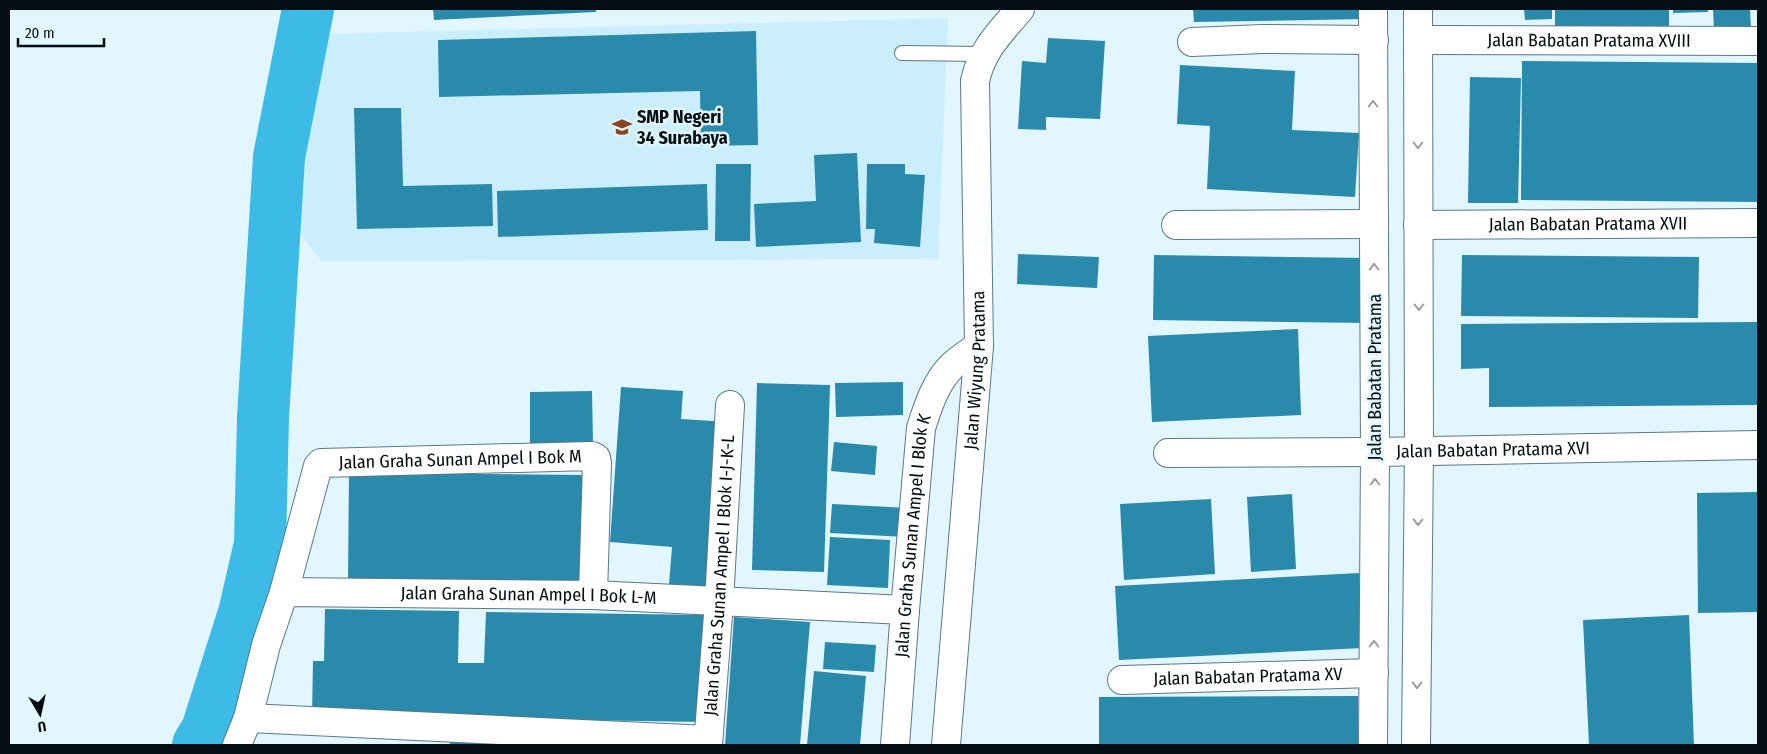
<svg xmlns="http://www.w3.org/2000/svg" width="1767" height="754" font-family="'Fira Sans Condensed',sans-serif">
	<rect width="100%" height="100%" fill="#e1f6fe"/>
	<path fill="#cbeefc" d="M948,18L938,259L322,261L288,218L289,161L314,94L329,34Z"/>
	<g fill="none" stroke-linecap="round" stroke-linejoin="round">
		<path stroke="#3bbbe6" stroke-width="52" d="M198,745L207,730L244,613L260,544L263,417L279,157L308,9"/>
	</g>
	<path fill="#2a8aab" d="M433,9H596V12L434,20Z
		M1193,9H1366V19L1194,22Z
		M1524,9H1552V19L1525,20Z
		M1555,9H1669V28L1555,31Z
		M1673,9H1708V12L1673,13Z
		M1713,9H1750L1751,29L1714,30Z
		M756,31L758,145L701,146L700,91L439,97L438,40Z
		M1048,38L1105,41L1100,119L1046,117V130L1018,129L1022,61L1046,63Z
		M1522,61L1758,63V202L1521,200Z
		M1180,65L1295,71L1292,130L1359,133L1355,197L1207,189L1210,126L1177,124Z
		M1470,77L1521,78L1518,203H1468Z
		M354,108H401L403,186L492,184L493,226L357,229Z
		M857,153L861,242L756,247L754,204L816,201L814,155Z
		M716,164H751L750,241H715Z
		M867,164H905V174L925,175L920,247L874,243L875,229H866Z
		M707,184L708,230L498,237L497,191Z
		M1018,254L1099,257L1097,288L1017,284Z
		M1154,255L1368,258L1367,323L1153,320Z
		M1462,255L1699,257L1698,318L1461,316Z
		M1758,322V405L1489,407V368L1461,369V324Z
		M1298,329L1301,415L1152,422L1148,336Z
		M903,382V415L836,417L835,383Z
		M757,383L830,385L824,572L752,570Z
		M621,387L683,391L681,419L729,422L717,588L669,584L672,547L610,542Z
		M592,391L593,443L530,444V392Z
		M834,442L877,446L875,475L831,471Z
		M349,473L584,475L585,584L348,582Z
		M1758,492V612L1698,613L1697,493Z
		M1292,494L1296,569L1251,572L1247,497Z
		M1211,499L1215,574L1124,580L1120,504Z
		M832,504L908,508L906,537L830,533Z
		M830,537L890,540L888,588L827,585Z
		M1359,573L1363,648L1119,660L1115,586Z
		M325,609L459,611L458,663H484L486,612L707,615L705,722L312,716L313,661H324Z
		M1689,615L1694,745H1589L1583,620Z
		M734,617L810,622L800,745H725Z
		M825,642L876,645L874,672L823,669Z
		M814,671L866,676L860,745H807Z
		M1358,696V745H1099V697Z
		M450,739L582,745H450Z"/>
	<g fill="none" stroke-linecap="round" stroke-linejoin="round">
		<defs>
			<path id="lane" d="M902,53L983,54"/>
			<g id="street">
				<path id="s1" d="M1419,40L1758,41"/>
				<path d="M1192,42L1262,39L1374,40"/>
				<path d="M1176,225L1373,224"/>
				<path id="s2" d="M1418,225L1758,223"/>
				<path id="s3" d="M1168,453L1375,452L1758,445"/>
				<path id="s4" d="M284,592L318,466L321,463L592,456L596,458L597,463L593,595"/>
				<path id="s5" d="M1122,680L1374,673"/>
				<path d="M248,718L708,740"/>
				<path id="s6" d="M237,745L248,718L266,645L284,592L593,595L905,610"/>
				<path id="s7" d="M708,745L719,602L730,405"/>
				<path id="s8" d="M895,745L905,610L921,428C928,406 936,381 953,365C961,358 970,352 979,346"/>
				<path d="M1373,745L1375,452L1373,9"/>
				<path d="M1416,745L1419,451L1418,9"/>
			</g>
			<g id="secondary">
				<path id="s9" d="M946,745L979,346L975,81C982,49 1000,33 1020,9"/>
			</g>
		</defs>
		<use href="#lane" stroke="#5a7986" stroke-width="16"/>
		<use href="#street" stroke="#5a7986" stroke-width="30"/>
		<use href="#secondary" stroke="#5a7986" stroke-width="30"/>
		<use href="#lane" stroke="#fff" stroke-width="14"/>
		<use href="#street" stroke="#fff" stroke-width="28"/>
		<use href="#secondary" stroke="#fff" stroke-width="28"/>
	</g>
	<defs><path id="oneway-chevron" d="M-2-3.5L2.5 0L-2 3.5" fill="none" stroke-width="1.6" stroke-linecap="round" stroke-linejoin="round" transform="scale(1.25)"/></defs>
	<g stroke="#9a9ea0">
		<use href="#oneway-chevron" transform="translate(1373 104) rotate(-90)"/>
		<use href="#oneway-chevron" transform="translate(1418 145) rotate(90)"/>
		<use href="#oneway-chevron" transform="translate(1374 267) rotate(-91)"/>
		<use href="#oneway-chevron" transform="translate(1419 307) rotate(90)"/>
		<use href="#oneway-chevron" transform="translate(1375 482) rotate(-90)"/>
		<use href="#oneway-chevron" transform="translate(1418 522) rotate(91)"/>
		<use href="#oneway-chevron" transform="translate(1374 644) rotate(-90)"/>
		<use href="#oneway-chevron" transform="translate(1417 685) rotate(91)"/>
	</g>
	<defs>
		<symbol id="school-bare" viewBox="-9 -9 18 18"><path d="M0-5L7-2L0 1L-7-2ZM-4 1L0 2.5L4 1V4Q0 6-4 4Z" fill="#8c4521" stroke="#e1f6fe" stroke-width="2.5" paint-order="stroke"/></symbol>
	</defs>
	<g fill-rule="evenodd">
		<use href="#school-bare" x="608" y="113" width="28" height="28"/>
	</g>
	<g text-anchor="middle" dominant-baseline="central" stroke-width="5" stroke-linejoin="round" paint-order="stroke">
		<g font-size="18" fill="#030d12" stroke="#e1f6fe">
			<text stroke="none"><textPath href="#s1" startOffset="170">Jalan Babatan Pratama XVIII</textPath></text>
			<text stroke="none"><textPath href="#s2" startOffset="170">Jalan Babatan Pratama XVII</textPath></text>
			<text stroke="none"><textPath href="#s9" startOffset="376">Jalan Wiyung Pratama</textPath></text>
			<text transform="translate(1375 377) rotate(-90)">Jalan Babatan Pratama</text>
			<text stroke="none"><textPath href="#s3" startOffset="325">Jalan Babatan Pratama XVI</textPath></text>
			<text stroke="none"><textPath href="#s4" startOffset="274">Jalan Graha Sunan Ampel I Bok M</textPath></text>
			<text stroke="none"><textPath href="#s8" startOffset="210">Jalan Graha Sunan Ampel I Blok K</textPath></text>
			<text stroke="none"><textPath href="#s7" startOffset="170">Jalan Graha Sunan Ampel I Blok I-J-K-L</textPath></text>
			<text stroke="none"><textPath href="#s6" startOffset="405">Jalan Graha Sunan Ampel I Bok L-M</textPath></text>
			<text stroke="none"><textPath href="#s5" startOffset="126">Jalan Babatan Pratama XV</textPath></text>
		</g>
		<g font-size="18" font-weight="bold" fill="#030d12" stroke="#e1f6fe" text-anchor="start">
			<text x="637" y="117">SMP Negeri<tspan x="637" dy="21">34 Surabaya</tspan></text>
		</g>
	</g>
	<rect width="1767" height="754" fill="none" stroke="#030d12" stroke-width="20"/>
	<g transform="translate(40 714) rotate(171)" stroke="#e1f6fe" stroke-width="4" paint-order="stroke">
	<path d="M0-4L9 19L0 12L-9 19Z" fill="#030d12"/>
	<text y="-8" font-size="14" font-weight="bold" text-anchor="middle" fill="#030d12">U</text>
	</g>
	<path d="M18 38v8h86v-8" fill="none" stroke="#030d12" stroke-width="2.5"/>
	<text x="25" y="38" font-size="15" fill="#030d12" stroke="#e1f6fe" stroke-width="4" paint-order="stroke">20 m</text>
</svg>
